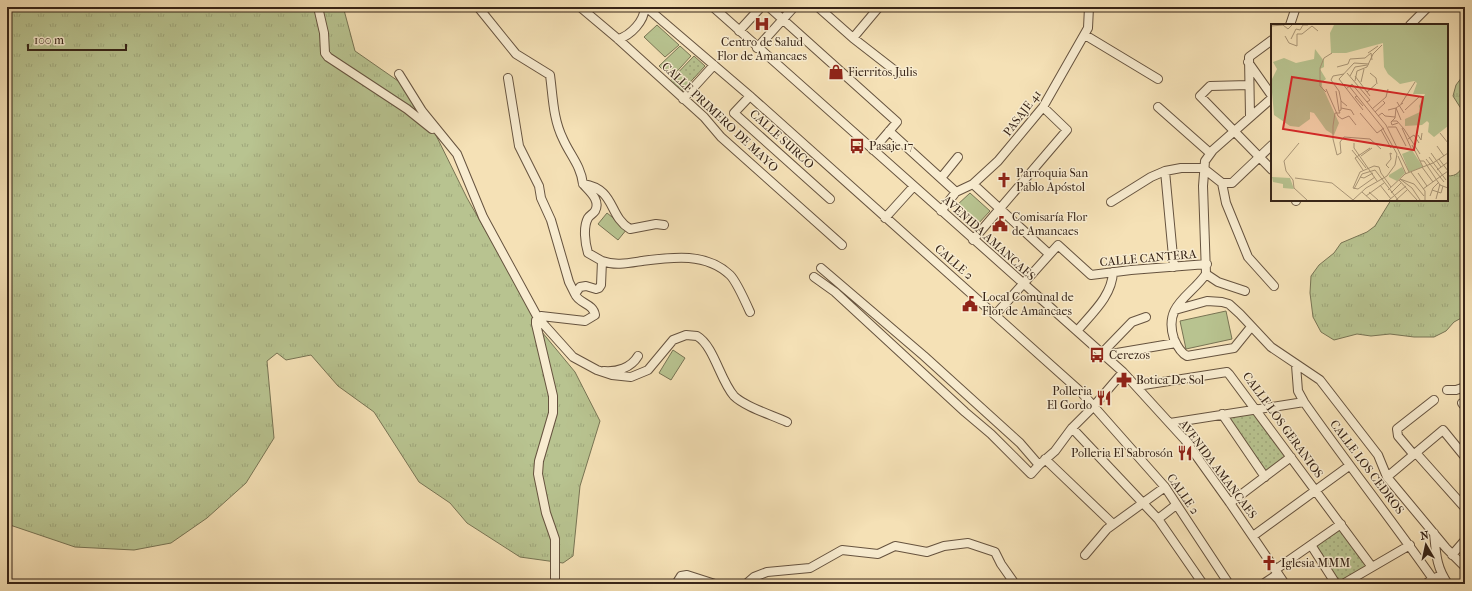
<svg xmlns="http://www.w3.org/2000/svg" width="1472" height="591" font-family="'IM FELL French Canon',serif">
	<defs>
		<pattern id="grass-tufts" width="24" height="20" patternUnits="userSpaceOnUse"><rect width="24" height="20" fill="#b8c390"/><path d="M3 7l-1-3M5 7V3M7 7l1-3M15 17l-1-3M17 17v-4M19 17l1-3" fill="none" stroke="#9fa77b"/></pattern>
		<pattern id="park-dots" width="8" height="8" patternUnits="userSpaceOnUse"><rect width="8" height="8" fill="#b8c390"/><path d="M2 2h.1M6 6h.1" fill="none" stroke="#9fa77b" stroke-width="1.8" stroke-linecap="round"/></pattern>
	</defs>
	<rect width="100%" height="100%" fill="#f5e1b6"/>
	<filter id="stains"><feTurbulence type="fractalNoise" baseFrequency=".005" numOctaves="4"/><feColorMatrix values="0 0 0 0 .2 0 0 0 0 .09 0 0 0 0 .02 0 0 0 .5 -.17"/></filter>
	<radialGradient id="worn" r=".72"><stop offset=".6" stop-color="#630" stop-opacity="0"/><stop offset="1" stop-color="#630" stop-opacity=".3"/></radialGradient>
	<path fill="url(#grass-tufts)" stroke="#787454" d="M7,7H347L344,10L355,51L401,83L423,109L467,198L524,298L537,326L575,372L600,421L580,486L573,556L563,563L520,557L467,523L450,503L419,482L374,412L338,386L311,355L286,360L277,353L267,361L274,438L246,483L207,518L171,543L134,550L75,547L7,524Z
		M1465,73V115L1453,96L1456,85Z
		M1465,163V316L1454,322L1446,331L1434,337H1414L1390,334L1371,336L1357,334L1334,340L1321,332L1313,317L1310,293L1311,276L1319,265L1334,253L1341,243L1367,232L1375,226L1391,200H1447V176C1458,176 1459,172 1465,163Z"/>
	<path fill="url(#park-dots)" stroke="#787454" d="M694,56L705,66L682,91L670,81Z
		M1254,412L1287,456L1265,473L1228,417Z
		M1340,528L1367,566L1339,583L1316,545Z"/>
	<path fill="#b8c390" stroke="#787454" d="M657,25L679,45L665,57L644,37Z
		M680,46L691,56L671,78L659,66Z
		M970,193L990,211L977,225L956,206Z
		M607,213L627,229L618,240L598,224Z
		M1226,311L1232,339L1186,349L1180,321Z
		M673,350L685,358L671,380L659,373Z"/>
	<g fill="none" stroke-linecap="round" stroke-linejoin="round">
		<defs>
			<path id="minor" d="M318,7L324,33L325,53L328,57L407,109L432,129
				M478,7L516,54L550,75C553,97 553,119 563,139C570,155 581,166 583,184C616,189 608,216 630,229L656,224L664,225
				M580,7L618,39L704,117L721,137L842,245
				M646,7L750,96L1081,392L1165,487L1229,584
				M713,7L1123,372L1185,440L1230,503L1285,584
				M769,7L897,122L873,150
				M818,7L853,38L898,73
				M1290,25L1296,7
				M1410,25L1428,7
				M739,31L761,7
				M1085,35L1158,79
				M853,38L879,7
				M618,39C630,36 646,20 644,7
				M757,48L794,7
				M1248,62L1272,96
				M399,74L422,111L457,154L483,217L538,318L573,357L597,370L612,375L631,377L648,370L673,340L686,335L697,336C714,346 720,380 734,396C745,407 772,415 787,422
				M508,78L519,146L539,186L541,198L551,220L569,282L575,294
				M1249,85L1210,86L1200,96L1272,170
				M750,96L734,113L830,199
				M683,99L714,65
				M1158,107L1210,153
				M1250,116L1249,57L1272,40
				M889,131L956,192
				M1165,171L1174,267
				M941,178L958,157
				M1222,183H1232L1272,145
				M973,184L1049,254
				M1296,200V201
				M1111,202L1151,177L1165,171L1181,168H1203L1222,183L1226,203L1248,257L1274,286
				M941,211L956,192L973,184L998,161L1043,107L1088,28L1089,7
				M885,218L914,186
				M973,240L1067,130L1043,107
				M602,261C615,266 629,263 642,261C672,257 706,252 730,275C736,281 746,303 750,312
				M821,268L924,356L1020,443L1039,465
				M1206,274L1218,282L1245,291
				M814,277L835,292L965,412L991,434L1031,474L1039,465L1055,451L1072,428L1093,407L1123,372
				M1175,310L1207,301L1222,302L1229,304L1240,314L1271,347L1320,380L1378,455L1387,477L1446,548L1465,567
				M995,315L1058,245L1091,275L1131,270L1207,264
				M1251,327L1234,348L1187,356C1181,353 1177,346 1174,339C1163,305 1190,297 1206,274L1203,186L1205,161L1213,150L1272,98
				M1077,331C1092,313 1112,296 1113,272
				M1102,353L1132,322L1146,317
				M1105,355L1176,343
				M1296,365L1298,391L1304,402C1346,462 1391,519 1433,579
				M604,371C617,372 631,368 638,356
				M1137,386L1227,372L1229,374L1372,567
				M1447,390H1456L1465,387
				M1465,402L1462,403L1465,407
				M1222,414L1265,477
				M1170,423L1304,402
				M1072,428L1158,519L1203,584
				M1465,428V434
				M1416,453L1465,508
				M1414,455L1398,436L1397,429L1434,400
				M1045,459L1113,524
				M1387,477L1443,430L1465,457
				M1230,503L1291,457
				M1158,519L1176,505
				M1434,533C1436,553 1436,567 1448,584
				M1253,536L1349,466
				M1311,545L1336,584
				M1085,555L1107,529L1165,487
				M1452,555L1465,540
				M1275,570L1341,524
				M555,584V539L546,513L538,474L539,461L553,413V396L536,324V320L541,316L585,321L595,315C593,303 579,304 575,294L580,287L586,286L596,289L599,288L601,285L602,261L588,253C585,243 583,227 588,218C590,215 593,214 595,211C601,200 589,191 583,184
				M676,584L681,576L687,575L715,584
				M746,584L754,577L767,572L810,568L842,550L878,554L895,546L927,552L944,546L968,543L995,552L1001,564L1015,584
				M1263,584L1278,574
				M1343,584L1410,545
				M1425,584L1437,577"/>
		</defs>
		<use href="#minor" stroke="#66533f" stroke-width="10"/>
		<use href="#minor" stroke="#f8ecd0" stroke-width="8"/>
	</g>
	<defs>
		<symbol id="hospital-bare" viewBox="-9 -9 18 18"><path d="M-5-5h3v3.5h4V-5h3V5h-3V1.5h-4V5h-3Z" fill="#8f2418" stroke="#f8ecd0" stroke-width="2.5" paint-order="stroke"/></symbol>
		<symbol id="shop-bare" viewBox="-9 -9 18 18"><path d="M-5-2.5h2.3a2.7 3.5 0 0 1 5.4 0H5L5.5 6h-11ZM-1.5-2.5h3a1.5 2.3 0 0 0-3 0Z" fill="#8f2418" stroke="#f8ecd0" stroke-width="2.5" paint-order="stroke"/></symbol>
		<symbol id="bus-bare" viewBox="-9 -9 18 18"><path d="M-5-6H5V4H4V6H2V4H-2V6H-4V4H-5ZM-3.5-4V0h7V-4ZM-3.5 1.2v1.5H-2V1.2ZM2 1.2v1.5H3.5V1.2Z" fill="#8f2418" stroke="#f8ecd0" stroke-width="2.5" paint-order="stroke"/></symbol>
		<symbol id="church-bare" viewBox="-9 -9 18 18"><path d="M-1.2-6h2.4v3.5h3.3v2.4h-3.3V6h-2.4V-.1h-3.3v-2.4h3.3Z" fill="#8f2418" stroke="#f8ecd0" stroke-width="2.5" paint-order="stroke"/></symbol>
		<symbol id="civic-bare" viewBox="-9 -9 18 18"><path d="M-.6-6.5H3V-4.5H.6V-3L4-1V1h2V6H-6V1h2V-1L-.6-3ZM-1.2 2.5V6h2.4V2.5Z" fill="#8f2418" stroke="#f8ecd0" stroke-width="2.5" paint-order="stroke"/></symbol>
		<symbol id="pharmacy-bare" viewBox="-9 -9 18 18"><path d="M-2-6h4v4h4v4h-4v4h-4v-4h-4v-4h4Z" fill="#8f2418" stroke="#f8ecd0" stroke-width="2.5" paint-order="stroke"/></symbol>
		<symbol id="restaurant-bare" viewBox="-9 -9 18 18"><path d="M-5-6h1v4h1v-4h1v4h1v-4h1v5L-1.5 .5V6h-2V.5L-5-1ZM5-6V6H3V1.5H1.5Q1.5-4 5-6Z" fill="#8f2418" stroke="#f8ecd0" stroke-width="2.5" paint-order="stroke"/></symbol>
	</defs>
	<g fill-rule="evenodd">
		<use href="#hospital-bare" x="751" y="13" width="22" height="22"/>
		<use href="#shop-bare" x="825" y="61" width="22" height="22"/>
		<use href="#bus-bare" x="846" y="135" width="22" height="22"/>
		<use href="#church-bare" x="993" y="169" width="22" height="22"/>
		<use href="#civic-bare" x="989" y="213" width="22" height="22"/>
		<use href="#civic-bare" x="959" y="293" width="22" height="22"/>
		<use href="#bus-bare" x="1086" y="344" width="22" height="22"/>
		<use href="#pharmacy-bare" x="1113" y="369" width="22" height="22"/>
		<use href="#restaurant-bare" x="1093" y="387" width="22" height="22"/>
		<use href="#restaurant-bare" x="1174" y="442" width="22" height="22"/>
		<use href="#church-bare" x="1258" y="552" width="22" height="22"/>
	</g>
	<g text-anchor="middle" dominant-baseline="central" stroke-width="3" stroke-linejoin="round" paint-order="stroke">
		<g font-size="12" fill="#372417" stroke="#f8ecd0" text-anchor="start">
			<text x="762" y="42" text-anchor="middle">Centro de Salud<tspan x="762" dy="14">Flor de Amancaes</tspan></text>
			<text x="848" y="72">Fierritos Julis</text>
			<text x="869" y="146">Pasaje 17</text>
			<text x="1016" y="173">Parroquia San<tspan x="1016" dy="14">Pablo Apóstol</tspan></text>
			<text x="1012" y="217">Comisaría Flor<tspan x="1012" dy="14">de Amancaes</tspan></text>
			<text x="982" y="297">Local Comunal de<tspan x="982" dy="14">Flor de Amancaes</tspan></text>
			<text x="1109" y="355">Cerezos</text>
			<text x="1136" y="380">Botica De Sol</text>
			<text x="1092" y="391" text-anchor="end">Polleria<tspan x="1092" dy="14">El Gordo</tspan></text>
			<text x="1173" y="453" text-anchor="end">Polleria El Sabrosón</text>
			<text x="1281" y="563">Iglesia MMM</text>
		</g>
		<g font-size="12" fill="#372417" stroke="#f8ecd0">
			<text transform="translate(1022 113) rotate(-53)">PASAJE 41</text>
			<text transform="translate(720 117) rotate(43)">CALLE PRIMERO DE MAYO</text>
			<text transform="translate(782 139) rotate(42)">CALLE SURCO</text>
			<text transform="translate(989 238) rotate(42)">AVENIDA AMANCAES</text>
			<text transform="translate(1148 258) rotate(-5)">CALLE CANTERA</text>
			<text transform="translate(954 262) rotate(41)">CALLE 2</text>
			<text transform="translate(1283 425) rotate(54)">CALLE LOS GERANIOS</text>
			<text transform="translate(1367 467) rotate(53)">CALLE LOS CEDROS</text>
			<text transform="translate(1218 469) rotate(53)">AVENIDA AMANCAES</text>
			<text transform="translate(1183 494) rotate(55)">CALLE 2</text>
		</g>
	</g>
	<g transform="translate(1271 24)">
		<rect width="177" height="177" fill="#f5e1b6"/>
		<path d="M63,1H177V102L163,113L157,108L158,99L156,97L151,101L134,102V95L149,88L148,82L154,70H142L146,59L143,57L129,60L117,50L113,43L112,19L75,29H60L59,9ZM44,25L53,37V43L49,45L55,55L51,58V62L68,99L63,111L55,106L43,89L39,88V95L28,103L19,102L3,91L0,57L6,45L2,38L13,34L25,39L43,35Z" fill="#b8c390"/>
		<path d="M141,126L152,143L138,148L131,130Z" fill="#b8c390"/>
		<path d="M131,143L134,149L126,157L118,153V151ZM1,153L19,154L23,165L12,164V160L2,158Z" fill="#b8c390"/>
		<path fill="none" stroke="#a99576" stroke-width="1" d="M0,2L12,1L17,5L21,1M14,12L18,19L26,22V10H31L41,2L47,7M20,15L25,5L29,6L32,1H37M97,29L107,22M66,43L77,40L79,35L94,34L100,29L101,36M76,49L99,76L96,78M99,49L105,54L106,60M73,50L62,52L60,56L68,67L70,77L76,82M79,52L84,43L96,41M84,52L99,72M84,57L86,47L96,43L102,30L111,21M90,58L93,45M78,62L111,103L126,130L124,141L116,152L95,164L82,176M55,65L67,92L71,95L78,92L85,101M75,65L81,60L115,101L138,148M65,67L68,87M55,68L49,62V44L53,34L61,29M96,68L105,60M86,72L84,73L92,82M70,77V86L68,87L69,89H64L62,102V115L66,131L70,129L69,118L73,113L99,115L110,125M126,78L133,89M130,80L144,58M70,84L80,86L83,91M101,85L115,73L117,65M92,86L68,55L83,39L98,40M117,86L125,84L130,96M134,86L149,72M104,88L114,79L112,77M89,89L106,109L113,104M107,92L111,89L114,92L124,93M121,97H126L133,105L149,130M127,99L121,101L120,98L124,94L125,84L132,79M117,103H125L135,122M131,104L140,124M110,106L120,124M169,109L177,119M147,111L150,116L151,109M137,115L143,111L148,119M83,119V124L106,157M141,121L152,143M166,122L173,132M81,126L95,144M160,129L170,143M90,132L101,124M127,132L135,150M158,133L175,156M155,135L173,158M168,135L177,147M149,137H153L169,161L177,164M151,143L162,158M118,144L115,141L120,135L119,129L121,130M92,146L84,134L99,124M166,146L177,138M140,148L154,167V176M147,149L156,162M89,153L93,154L102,149M104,153L87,165L82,164L89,148L103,142L108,143L110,149L120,163M24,154L61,159L82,176M129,155L143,160L153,172M129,155L141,164L149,176M22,156L15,147L13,137L28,119M22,156L23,164L36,176M128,156L146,176M109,161L120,175M83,165L91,150L104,146L127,176M152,165L177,147M117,166L134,150L162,139L177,129M161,166L170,169L172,162M91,168L100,176M98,168L107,176M120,169L130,159M95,172L113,159M159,172L162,164L168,158M165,175L169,160M118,176L135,162M125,176L136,166"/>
		<path fill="#d62828" fill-opacity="0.15" stroke="#d62828" stroke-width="2" d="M21,53L152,73L143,126L12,105Z"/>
		<rect width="177" height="177" fill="none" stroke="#372417" stroke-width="2"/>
	</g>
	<rect width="1472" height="591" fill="none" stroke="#f5e1b6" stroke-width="24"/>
	<rect x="8" y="8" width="1456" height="575" fill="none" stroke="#372417" stroke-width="2"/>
	<rect x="12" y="12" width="1448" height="567" fill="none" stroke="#372417"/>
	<g transform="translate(1426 545) rotate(351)" stroke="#f8ecd0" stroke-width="3" paint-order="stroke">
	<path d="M0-3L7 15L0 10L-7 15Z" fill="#372417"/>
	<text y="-6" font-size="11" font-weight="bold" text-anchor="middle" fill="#372417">N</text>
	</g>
	<path d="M28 44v6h98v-6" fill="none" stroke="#372417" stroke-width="2"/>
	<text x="34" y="44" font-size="12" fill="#372417" stroke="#f8ecd0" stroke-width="3" paint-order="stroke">100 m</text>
	<rect width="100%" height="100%" filter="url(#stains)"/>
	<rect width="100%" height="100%" fill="url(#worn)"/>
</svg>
